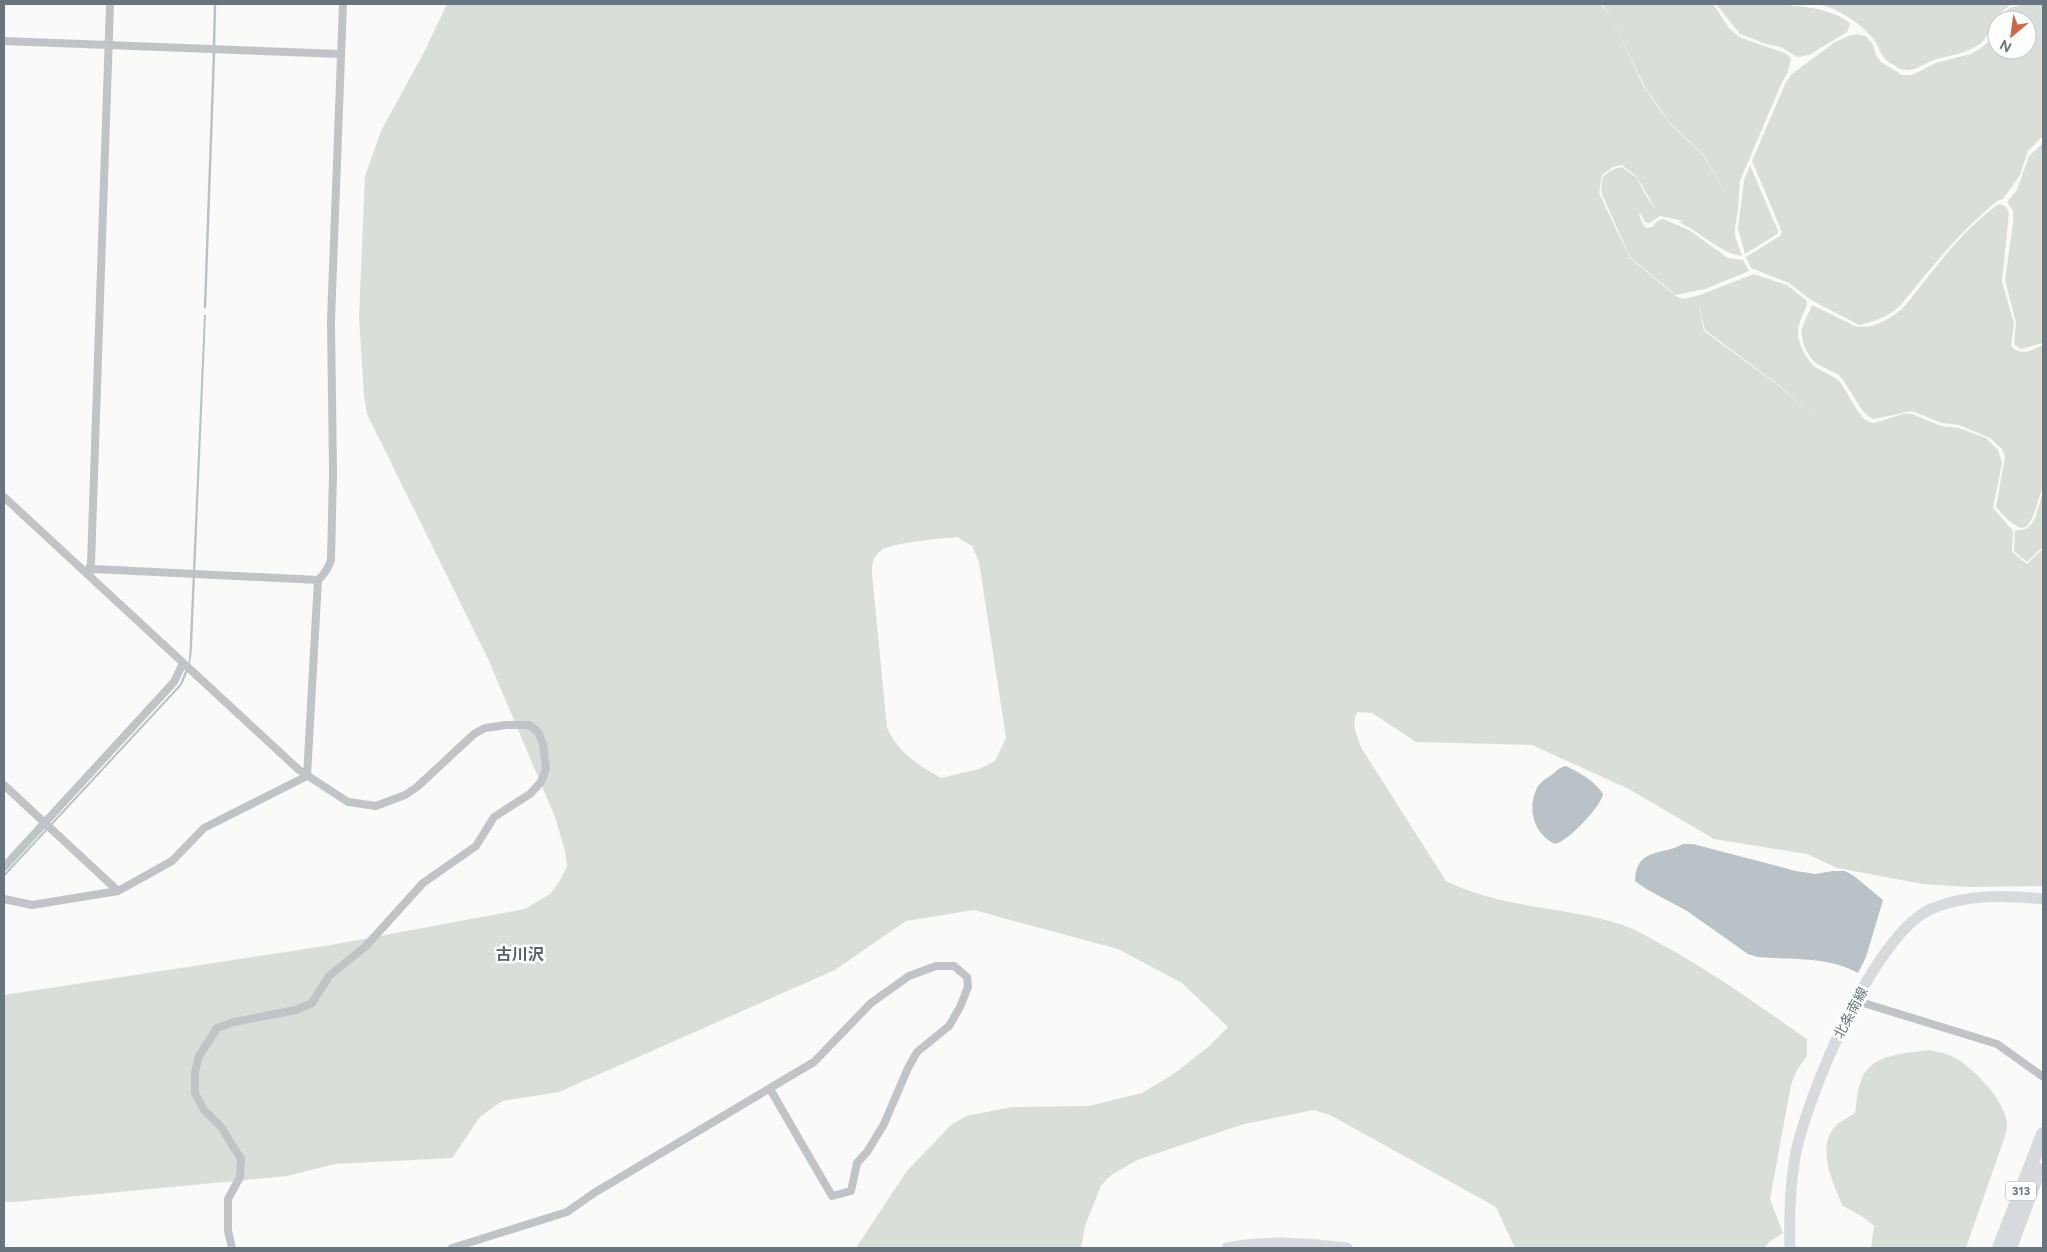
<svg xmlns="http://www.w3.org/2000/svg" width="2047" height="1252" font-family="Figtree,'Noto Sans JP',sans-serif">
	<rect width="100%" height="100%" fill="#fafaf8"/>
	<path fill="#daded8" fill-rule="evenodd" d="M447,4H1600L1610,15L1644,87L1670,124L1703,155L1726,194L1704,155L1670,123L1645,87L1610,15L1602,4H1713L1729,28L1739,37L1787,54L1791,59L1788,72L1782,82L1740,181L1738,210L1735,228V236L1742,256C1721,254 1700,231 1678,222L1684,221L1660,216L1650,223L1645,222L1640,213L1639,215L1643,224L1646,228L1652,227L1657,221L1663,219L1689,230L1728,258L1743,260L1749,271L1705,289L1676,295L1630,257L1601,192L1603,176L1614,169L1622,167L1637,178L1646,196L1656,210L1637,177L1622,165L1613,167L1602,175L1599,193L1630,258L1676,296L1682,299L1697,296L1754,274L1787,285L1807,301V305C1804,313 1798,323 1798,331C1797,342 1806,359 1814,366C1823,373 1834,375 1841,383L1857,410L1864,419L1869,422L1874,423L1903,414H1912L1941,426L1959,428L1986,438L1998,450L2002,463L1993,508L2013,531L2012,552L2027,564L2043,549V886L1970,887L1923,884L1837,868L1807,854L1714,839L1629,789L1532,745L1416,742L1372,713L1357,712C1351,726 1357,736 1362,749L1446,881C1502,909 1565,906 1623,925C1639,931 1655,941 1670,949C1718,976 1762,1008 1807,1039V1056L1797,1070L1791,1085L1770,1199L1783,1233L1769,1242L1765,1248H1515L1496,1207L1332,1116L1314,1110L1244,1124L1140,1159L1130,1164L1110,1176L1101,1186L1085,1226L1081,1248H856L906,1172L951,1125L966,1116L1012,1107L1089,1106L1142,1093L1172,1075L1207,1048L1228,1027L1182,983L1118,949L974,910L906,921L835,970L559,1092L502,1101L480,1117L452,1158L335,1164L287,1176L14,1202H4V995L331,945L525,909L550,894L559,882L567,866L565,851L555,817L489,661L367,414L364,396L359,317L365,176L381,131L423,54ZM1698,300L1705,330L1780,386L1816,417L1779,386L1704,331ZM957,537L972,546L979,562L1006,738L995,761L979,769L941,778C918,765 899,753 887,728L872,574C872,565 872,559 879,552C889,542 940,539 957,537Z
		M1716,4C1755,4 1820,0 1850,23L1847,32L1809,55L1797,57L1781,47L1766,44L1740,34Z
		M1818,4H2014C1996,10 1995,28 1983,41C1972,53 1950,55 1934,60C1926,63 1918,69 1909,70C1904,70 1899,69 1895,66C1878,57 1882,49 1872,37C1857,21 1839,9 1818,4Z
		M2025,4H2043V136L2028,151L2020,175L2003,199L1999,200C1960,230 1931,268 1900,306C1888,317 1875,321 1859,325L1811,300L1789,283L1751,268L1746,257L1780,236L1782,232L1752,161L1786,82L1792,74L1835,42L1849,36L1858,34L1867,37L1873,45L1876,55L1881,62L1902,75H1912L1936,63L1971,54L1981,48L1988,42L1997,25V50H2027V20H1999L2009,8Z
		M2043,143V343L2021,349L2014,344L2016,323L2005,280L2013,223V211L2007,202L2017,190L2029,156Z
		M1750,165L1778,231L1777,234L1745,254L1738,228L1744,180Z
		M1999,204L2005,206L2009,212L2002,282L2014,323L2011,346C2021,357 2032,350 2043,345V487C2037,500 2036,516 2026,527L2020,528L2008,520L1996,507L2005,457L2002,449L1990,438L1959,425L1942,423L1912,411L1879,418L1873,419L1868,416L1862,410L1843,380L1839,375L1817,364L1811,358L1804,346L1801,330L1812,305L1855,326C1873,330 1890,319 1903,308C1933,272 1960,231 1999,204Z
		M2043,492V547L2027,562L2014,551L2015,530C2037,533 2037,507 2043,492Z
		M1930,1050C1936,1052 1943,1052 1949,1055C1969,1062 2007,1102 2007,1124C2007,1128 2006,1132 2005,1136L1966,1248H1871L1874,1226L1863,1217L1843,1206C1834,1186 1817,1150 1833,1129C1838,1122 1849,1117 1855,1113C1857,1101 1857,1089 1862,1078C1871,1054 1907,1053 1930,1050Z"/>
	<path fill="#b9c2c7" d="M204,315H206L192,648C191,663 188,673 181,686L4,877V874L180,684L189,661Z
		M1566,766C1580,773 1595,781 1603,794C1601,807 1567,842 1555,844C1535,835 1527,811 1536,790C1538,784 1544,780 1550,776C1556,772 1559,767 1566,766Z
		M1683,844H1693L1796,871L1816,874L1832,871H1845L1854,876L1883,900L1866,957L1858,973C1828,956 1791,960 1757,957L1748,954L1687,911L1648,890L1635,881C1636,847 1662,856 1683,844Z"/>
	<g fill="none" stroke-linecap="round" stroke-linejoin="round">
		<path stroke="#b9c2c7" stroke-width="2.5" d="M214,46L215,4
			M205,307L214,53"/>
		<path stroke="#c0c4c7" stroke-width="8" d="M4,41L341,54
			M4,497L299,770L348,802L376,806L405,795L417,787L474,734L485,728L506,725H529L538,732L543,744L546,769L541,782L530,794L494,817L476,846L423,883L366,946L329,976L312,1003L296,1010L234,1022L217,1028L199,1056L195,1072V1093L204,1110L221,1127L241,1159L240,1177L228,1199V1231L232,1248
			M87,573L94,569L318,580C325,574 328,569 331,560L333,473L331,320L343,4
			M87,573L91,564L110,4
			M307,776L318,580
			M4,785L118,891
			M4,867L174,682L183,663
			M4,899L32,905L118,891L172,861L204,828L307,776
			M1857,1001L1997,1044L2042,1076
			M452,1248L567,1212L594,1193L814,1062L871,1003L909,976L936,966H954L967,977L968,987L960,1007L949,1026L917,1052L908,1068L884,1124L867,1152L857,1163L851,1191L832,1196L770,1089"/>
		<path stroke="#d8dbde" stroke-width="11" d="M1227,1248C1267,1240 1307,1243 1347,1248
			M1790,1248C1789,1218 1790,1187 1795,1157C1806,1098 1874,934 1931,909C1966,894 2006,895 2043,899"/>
		<path stroke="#d8dbde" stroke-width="14" d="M1999,1248L2043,1134
			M2010,1248L2039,1170"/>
	</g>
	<g text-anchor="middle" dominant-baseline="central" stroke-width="5" stroke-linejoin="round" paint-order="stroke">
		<rect fill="#fff" stroke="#959ea5" stroke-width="1" x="2006" y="1181.5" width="30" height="19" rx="4"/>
		<g font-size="12" font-weight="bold" fill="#68757f">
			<text x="2021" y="1191">313</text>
		</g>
		<g font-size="14" fill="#68757f" stroke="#fff">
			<text transform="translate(1851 1013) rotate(-62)">北条南線</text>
		</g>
		<g font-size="16" font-weight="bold" fill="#5a636b" stroke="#fff">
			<text x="520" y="954">古川沢</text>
		</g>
	</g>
	<rect width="2047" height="1252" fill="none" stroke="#68757f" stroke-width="10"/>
	<g transform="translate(2012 35) rotate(209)"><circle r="24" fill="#ffffff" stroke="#c3c8cc"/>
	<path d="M0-4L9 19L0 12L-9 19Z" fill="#cd6745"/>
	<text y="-8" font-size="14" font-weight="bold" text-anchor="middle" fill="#68757f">N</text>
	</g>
</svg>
